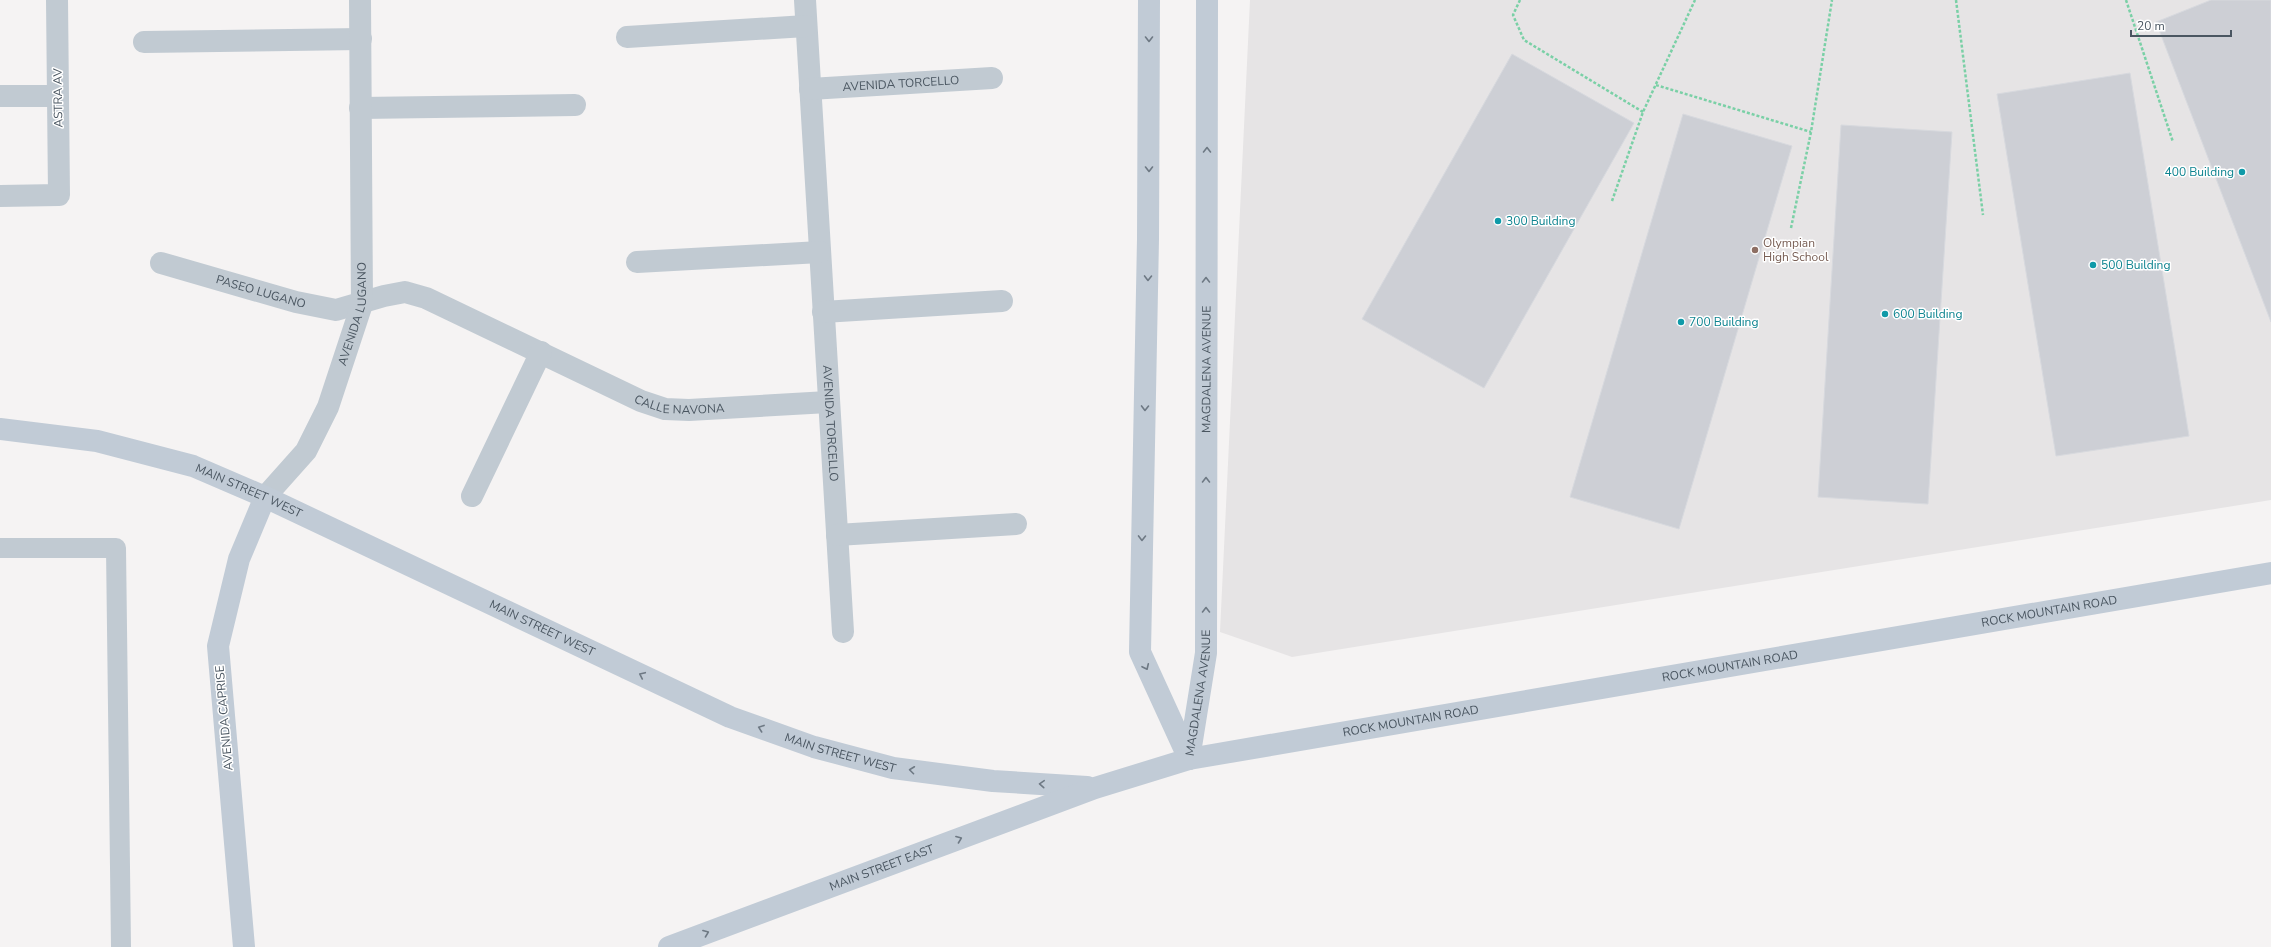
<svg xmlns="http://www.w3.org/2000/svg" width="2271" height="947" font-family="'Nunito Sans',sans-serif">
	<rect width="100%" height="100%" fill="#f5f3f3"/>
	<path fill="#e6e4e5" d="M1250,0H2271V500L1292,657L1220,632Z"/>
	<path fill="#cdcfd5" stroke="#d7d9de" d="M2211,0H2271V322L2156,22Z
		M1512,54L1634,123L1484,388L1362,319Z
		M2130,73L2189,436L2056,456L1997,94Z
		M1683,114L1792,146L1679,529L1570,497Z
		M1841,125L1952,132L1928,504L1818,497Z"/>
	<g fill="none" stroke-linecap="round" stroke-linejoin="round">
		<path stroke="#7ad0a6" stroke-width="2.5" stroke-dasharray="3 2" stroke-linecap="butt" d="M1520,0L1513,15L1524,40L1643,112
			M1956,0L1983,215
			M2126,0L2173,142
			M1656,85L1811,132
			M1612,201L1643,112L1695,0
			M1791,228L1811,132L1832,0"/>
		<path stroke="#c1cad2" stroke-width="20" d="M0,548H116L121,947"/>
		<g stroke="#c1cad2" stroke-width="22">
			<path id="s1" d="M805,0L843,632"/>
			<path d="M627,37L806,26"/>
			<path d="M144,42L361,39"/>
			<path id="s2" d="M810,89L992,78"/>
			<path d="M0,96H57"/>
			<path d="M360,108L575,105"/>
			<path d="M0,196L59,195L57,0"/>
			<path d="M637,262L820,252"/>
			<path id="s3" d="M161,263L296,302L336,310L384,296L405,292L426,298L641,401L665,409L689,410L828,402"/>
			<path d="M823,312L1002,301"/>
			<path d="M472,496L541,352"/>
			<path id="s4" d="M265,497L306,451L328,407L362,304L360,0"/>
			<path d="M837,535L1016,524"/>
		</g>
		<g stroke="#c1cbd6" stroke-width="22">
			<path d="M1149,0L1148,239L1140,652L1189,759"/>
			<path id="s5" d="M0,429L97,441L193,466L265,497L730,717L814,747L893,768L993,781L1087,787"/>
			<path id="s6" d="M1189,759L1206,653L1207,0"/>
			<path d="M244,947L218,646L239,559L265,497"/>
			<path id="s7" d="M669,947L1095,788L1189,759L2271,573"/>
		</g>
	</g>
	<defs><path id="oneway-chevron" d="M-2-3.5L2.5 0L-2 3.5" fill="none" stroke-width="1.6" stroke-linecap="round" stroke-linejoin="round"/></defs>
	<g stroke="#6e7984">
		<use href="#oneway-chevron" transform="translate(1149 39) rotate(90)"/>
		<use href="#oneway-chevron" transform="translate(1207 150) rotate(-90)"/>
		<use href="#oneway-chevron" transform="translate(1149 169) rotate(90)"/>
		<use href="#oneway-chevron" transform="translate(1148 278) rotate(91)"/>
		<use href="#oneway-chevron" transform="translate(1206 280) rotate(-90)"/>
		<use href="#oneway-chevron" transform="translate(1145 408) rotate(91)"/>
		<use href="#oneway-chevron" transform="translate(1206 480) rotate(-90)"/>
		<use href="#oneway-chevron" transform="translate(1142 538) rotate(91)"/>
		<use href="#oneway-chevron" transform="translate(1206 610) rotate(-90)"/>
		<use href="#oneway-chevron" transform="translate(1146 667) rotate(65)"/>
		<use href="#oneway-chevron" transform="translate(642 675) rotate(-155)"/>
		<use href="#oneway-chevron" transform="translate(761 728) rotate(-160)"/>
		<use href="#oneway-chevron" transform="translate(912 770) rotate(-173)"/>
		<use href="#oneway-chevron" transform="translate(1042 784) rotate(-176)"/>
		<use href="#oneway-chevron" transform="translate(959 839) rotate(-21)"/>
		<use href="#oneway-chevron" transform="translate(706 933) rotate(-21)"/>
	</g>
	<g fill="#0f9aa8" stroke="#fff" stroke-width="1.5">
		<circle cx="2242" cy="172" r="4"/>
		<circle cx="1498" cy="221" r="4"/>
		<circle cx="2093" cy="265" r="4"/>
		<circle cx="1885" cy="314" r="4"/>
		<circle cx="1681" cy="322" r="4"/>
	</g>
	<circle fill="#8d6e63" stroke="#fff" stroke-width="1.5" cx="1755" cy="250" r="4"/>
	<g text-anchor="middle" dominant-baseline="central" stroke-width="3" stroke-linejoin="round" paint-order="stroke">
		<g font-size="12" fill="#4a5661" stroke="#fff">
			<text stroke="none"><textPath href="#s2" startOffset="91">AVENIDA TORCELLO</textPath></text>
			<text transform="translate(58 98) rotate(-91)">ASTRA AV</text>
			<text stroke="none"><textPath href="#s3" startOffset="104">PASEO LUGANO</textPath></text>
			<text stroke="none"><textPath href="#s4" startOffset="208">AVENIDA LUGANO</textPath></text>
			<text stroke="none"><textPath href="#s6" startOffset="391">MAGDALENA AVENUE</textPath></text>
			<text stroke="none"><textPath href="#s3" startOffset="552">CALLE NAVONA</textPath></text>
			<text stroke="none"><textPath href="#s1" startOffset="424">AVENIDA TORCELLO</textPath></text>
			<text stroke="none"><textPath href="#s5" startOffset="258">MAIN STREET WEST</textPath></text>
			<text stroke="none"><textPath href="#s7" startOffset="1426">ROCK MOUNTAIN ROAD</textPath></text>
			<text stroke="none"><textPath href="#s5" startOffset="582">MAIN STREET WEST</textPath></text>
			<text stroke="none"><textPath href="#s7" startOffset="1102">ROCK MOUNTAIN ROAD</textPath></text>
			<text stroke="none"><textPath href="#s6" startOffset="67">MAGDALENA AVENUE</textPath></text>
			<text transform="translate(224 718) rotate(-95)">AVENIDA CAPRISE</text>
			<text stroke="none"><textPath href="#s7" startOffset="778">ROCK MOUNTAIN ROAD</textPath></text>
			<text stroke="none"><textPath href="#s5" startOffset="906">MAIN STREET WEST</textPath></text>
			<text stroke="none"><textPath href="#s7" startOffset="227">MAIN STREET EAST</textPath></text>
		</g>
		<g font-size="12" fill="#0d838f" stroke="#fff" text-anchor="start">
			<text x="2234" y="172" text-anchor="end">400 Building</text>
			<text x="1506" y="221">300 Building</text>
			<text x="2101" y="265">500 Building</text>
			<text x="1893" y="314">600 Building</text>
			<text x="1689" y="322">700 Building</text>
		</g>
		<g font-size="12" fill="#785e54" stroke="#fff" text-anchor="start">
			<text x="1763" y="243">Olympian<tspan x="1763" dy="14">High School</tspan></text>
		</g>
	</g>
	<path d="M2131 30v6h100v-6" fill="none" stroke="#4a5661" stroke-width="2"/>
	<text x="2137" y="30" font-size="12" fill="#4a5661" stroke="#ffffff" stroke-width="3" paint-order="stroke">20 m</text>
</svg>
